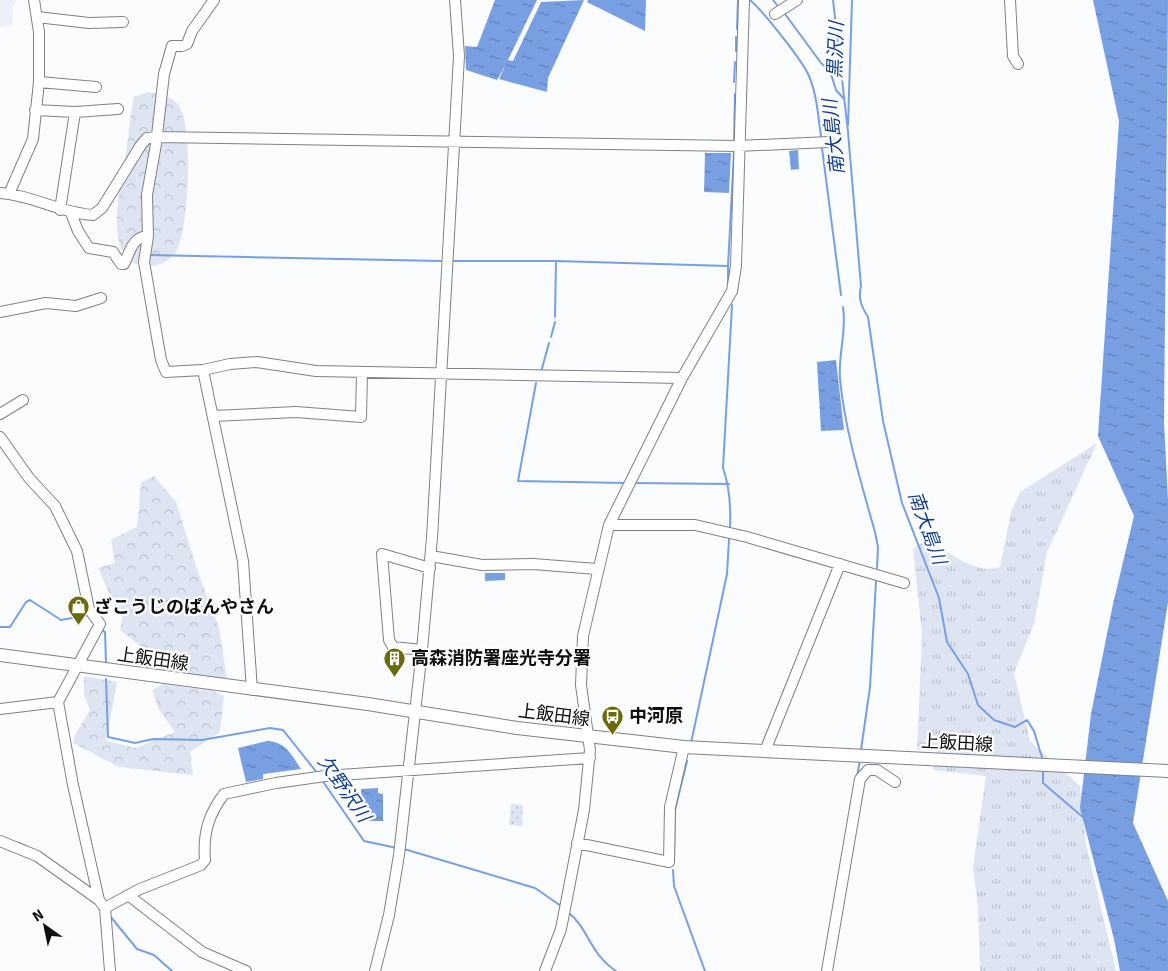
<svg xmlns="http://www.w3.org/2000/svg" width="1168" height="971" font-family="Signika,'Noto Sans JP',sans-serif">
	<defs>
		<pattern id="grass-tufts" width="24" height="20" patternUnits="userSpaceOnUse" patternTransform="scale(1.25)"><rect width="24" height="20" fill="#dee5f2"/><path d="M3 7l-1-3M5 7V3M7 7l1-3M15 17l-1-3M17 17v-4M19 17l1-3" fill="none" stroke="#bdc3ce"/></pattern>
		<pattern id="forest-crowns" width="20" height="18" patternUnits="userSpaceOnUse" patternTransform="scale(1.25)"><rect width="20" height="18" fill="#dee5f2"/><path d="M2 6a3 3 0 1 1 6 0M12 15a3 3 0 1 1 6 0" fill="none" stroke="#bdc3ce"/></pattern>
		<pattern id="park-dots" width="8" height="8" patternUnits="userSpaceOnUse" patternTransform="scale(1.25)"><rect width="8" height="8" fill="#dee5f2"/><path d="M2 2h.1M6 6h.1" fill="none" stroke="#bdc3ce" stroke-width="1.8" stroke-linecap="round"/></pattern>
		<pattern id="water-ripples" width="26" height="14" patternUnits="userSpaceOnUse" patternTransform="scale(1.25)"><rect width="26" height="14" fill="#799fe3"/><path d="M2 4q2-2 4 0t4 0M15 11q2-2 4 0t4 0" fill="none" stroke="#6280b7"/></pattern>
	</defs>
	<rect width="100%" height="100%" fill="#fafcfe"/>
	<path fill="#ebf0f9" d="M0,0H17L13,6L12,25L0,27Z"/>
	<path fill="url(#grass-tufts)" d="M1097,443L1047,552L1034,624L1014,673L1030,741L1080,786L1086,844L1116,971H980L978,907L973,867L986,776L933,770L937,751L917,750L922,634L913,549L927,539C948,551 976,576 1000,567L1011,512L1020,492Z"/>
	<path fill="url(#forest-crowns)" d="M148,92C160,94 174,96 180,108C193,131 189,227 177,250C172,259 161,265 152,266C98,271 121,184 126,153C129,134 130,116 134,97Z
		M154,476L176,502L199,575L219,628L227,678L212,679L152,670L138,644L120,630L123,617L115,606L98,568L115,563L111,540L137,527L141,483Z
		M84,676L117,682L106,741L136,748L175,732L159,710L152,690L163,684L213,691L224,696L220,732L190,752L193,775L119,767L73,743L76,733L90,710L84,695Z"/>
	<path fill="url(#park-dots)" d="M511,804L523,805L522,826L509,825Z"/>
	<path fill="url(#water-ripples)" d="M495,0H537L508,60L513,61L541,2L584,0L548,78L547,92L499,79L506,64L497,80L466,70L465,46L477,47Z
		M588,0H646L645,31L587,2Z
		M1093,0H1168L1164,423L1168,500V602L1133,823L1168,901V971H1120L1114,939L1080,808L1091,714L1113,604L1134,516L1098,436L1119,121Z
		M798,150L799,169L791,170L789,151Z
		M705,153H731L729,193L704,192Z
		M836,360L844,430L821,431L817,362Z
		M485,573H505V580L485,581Z
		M267,741C286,742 291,754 301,769L263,774V779L246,782L238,748Z
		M378,788V793L383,794V821H363L361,789Z"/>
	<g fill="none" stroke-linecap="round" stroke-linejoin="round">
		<path stroke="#799fe3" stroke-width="2" d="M750,0C763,11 802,60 809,76C817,95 818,116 821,136
			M773,0L777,5
			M833,0L848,132L861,286C858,298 861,306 868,317L883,421L902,503L939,598L947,642L968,674L978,705L994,720L1015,727L1027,720L1034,731L1043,761
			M785,14L821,63L830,71L836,90L844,99
			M737,29L738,0
			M736,51V37
			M734,82L735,62
			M848,125L852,0
			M734,142L735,94
			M822,148L841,295
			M149,255L441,261
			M454,261H556L728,266V283
			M728,266L734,152
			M843,307C847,331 838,354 840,379C845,431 861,482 875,532L878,547L877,568
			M555,317L556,261
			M551,337L555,322
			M541,372L549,343
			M536,383L518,481L626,483
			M634,483L729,484
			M730,528C731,507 730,488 723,468L732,305
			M0,627H10L26,602L30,600L61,620L89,615
			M101,630L105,632L106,663
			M106,679L108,737L135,743L153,739L202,740L270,728L283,730L318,774
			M691,743L727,574L729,539
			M861,750L870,687L876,581
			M1043,770V783L1085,819
			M857,777L860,760
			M322,780L364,841L397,848
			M19,843L28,847
			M404,849L535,888L561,906
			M674,858L675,810L687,761
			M673,870L674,886L705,971
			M568,912C589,929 589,953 616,971
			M110,916L137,949L154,955L172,971"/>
		<defs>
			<path id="minor" d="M214,0L192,31L187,44L182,46H172L164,74L156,144L147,195L148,236L144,262L161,360L166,372L203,370L230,364L257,362L316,371L682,378
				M1010,0L1013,56L1018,64
				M775,14L797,0
				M37,17L89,23L123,22
				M39,82L96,87
				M35,110L75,112L118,109
				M0,193C32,195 60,213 93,215L102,208L141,145L147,138L157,137L738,146L829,142
				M9,194L33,139L39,82V32L34,0
				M60,210L75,112
				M71,213L78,231L89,248L113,252L121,264H124C130,252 132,237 148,236
				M0,312L46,303L76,306L101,298
				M203,370L243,561L252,690
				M0,414L23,400
				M213,416L296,412L361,417L362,373
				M0,437L29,478L55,506L77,551L89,609L100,624L58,702L73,785L99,900
				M609,525H695L747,537L904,583
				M431,556L482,565L533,564L597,569
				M422,650L393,647L389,640L382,554L430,568
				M0,709L58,702
				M767,746L840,564
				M0,841L37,856L99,900L105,908L110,971
				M577,843L669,862L670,807L684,747
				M128,895L202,952L246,971
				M105,908L140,889L201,865L205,860C203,834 208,815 224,794L276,783L325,776L590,758
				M375,971L389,915L399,855L422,650L432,538L459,56L455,0
				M545,971L561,929L584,810L590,750L581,685L583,636L609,525L682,378L732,291L736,266L744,0
				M827,971L860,779L868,770H877L895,782"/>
			<path id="major" d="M0,655L368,704L517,728L684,747L1168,771"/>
		</defs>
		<use href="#minor" stroke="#7f8185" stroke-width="12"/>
		<use href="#major" stroke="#7f8185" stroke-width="14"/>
		<use href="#minor" stroke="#fff" stroke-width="10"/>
		<use href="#major" stroke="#fff" stroke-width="12"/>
	</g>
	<defs>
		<symbol id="shop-pin" viewBox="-11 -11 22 30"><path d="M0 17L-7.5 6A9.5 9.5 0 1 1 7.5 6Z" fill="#696b0a" stroke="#fff"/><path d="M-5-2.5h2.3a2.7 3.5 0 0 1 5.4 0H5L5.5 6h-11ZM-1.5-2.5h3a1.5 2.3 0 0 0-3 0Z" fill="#fff"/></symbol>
		<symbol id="building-pin" viewBox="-11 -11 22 30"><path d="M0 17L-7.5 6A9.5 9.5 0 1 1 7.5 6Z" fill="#696b0a" stroke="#fff"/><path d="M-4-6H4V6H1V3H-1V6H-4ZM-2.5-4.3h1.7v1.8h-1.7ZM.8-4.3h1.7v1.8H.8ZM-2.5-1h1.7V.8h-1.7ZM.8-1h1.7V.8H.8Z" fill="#fff"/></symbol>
		<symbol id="bus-pin" viewBox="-11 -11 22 30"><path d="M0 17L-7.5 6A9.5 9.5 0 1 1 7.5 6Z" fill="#696b0a" stroke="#fff"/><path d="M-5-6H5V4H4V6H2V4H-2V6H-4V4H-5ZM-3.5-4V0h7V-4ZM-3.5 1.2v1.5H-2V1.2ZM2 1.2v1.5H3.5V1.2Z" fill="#fff"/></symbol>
	</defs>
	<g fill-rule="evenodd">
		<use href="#shop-pin" x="66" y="594" width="25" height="34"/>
		<use href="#building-pin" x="382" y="646" width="25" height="34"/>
		<use href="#bus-pin" x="600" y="704" width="25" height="34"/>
	</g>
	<g text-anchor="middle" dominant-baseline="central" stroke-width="4.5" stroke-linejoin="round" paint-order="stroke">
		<g font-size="18" font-weight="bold" fill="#0e0f11" stroke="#fff" text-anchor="start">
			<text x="94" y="607">ざこうじのぱんやさん</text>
			<text x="411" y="658">高森消防署座光寺分署</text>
			<text x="629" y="716">中河原</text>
		</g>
		<g font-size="18" fill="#0e0f11" stroke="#fff">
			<text transform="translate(153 659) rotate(8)">上飯田線</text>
			<text transform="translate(554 715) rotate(7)">上飯田線</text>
			<text transform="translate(957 743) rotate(3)">上飯田線</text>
		</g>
		<g font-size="19" font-style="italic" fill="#133e8c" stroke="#fff">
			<text transform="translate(836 50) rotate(-88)">黒沢川</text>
			<text transform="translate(834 137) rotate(-96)">南大島川</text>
			<text transform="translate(927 528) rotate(70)">南大島川</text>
			<text transform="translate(344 789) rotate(55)">欠野沢川</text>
		</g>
	</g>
	<g transform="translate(45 926) rotate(327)" stroke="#ffffff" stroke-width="4" paint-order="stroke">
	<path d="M0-4L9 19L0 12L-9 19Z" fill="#0e0f11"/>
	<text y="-8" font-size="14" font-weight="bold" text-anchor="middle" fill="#0e0f11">N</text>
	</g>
</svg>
